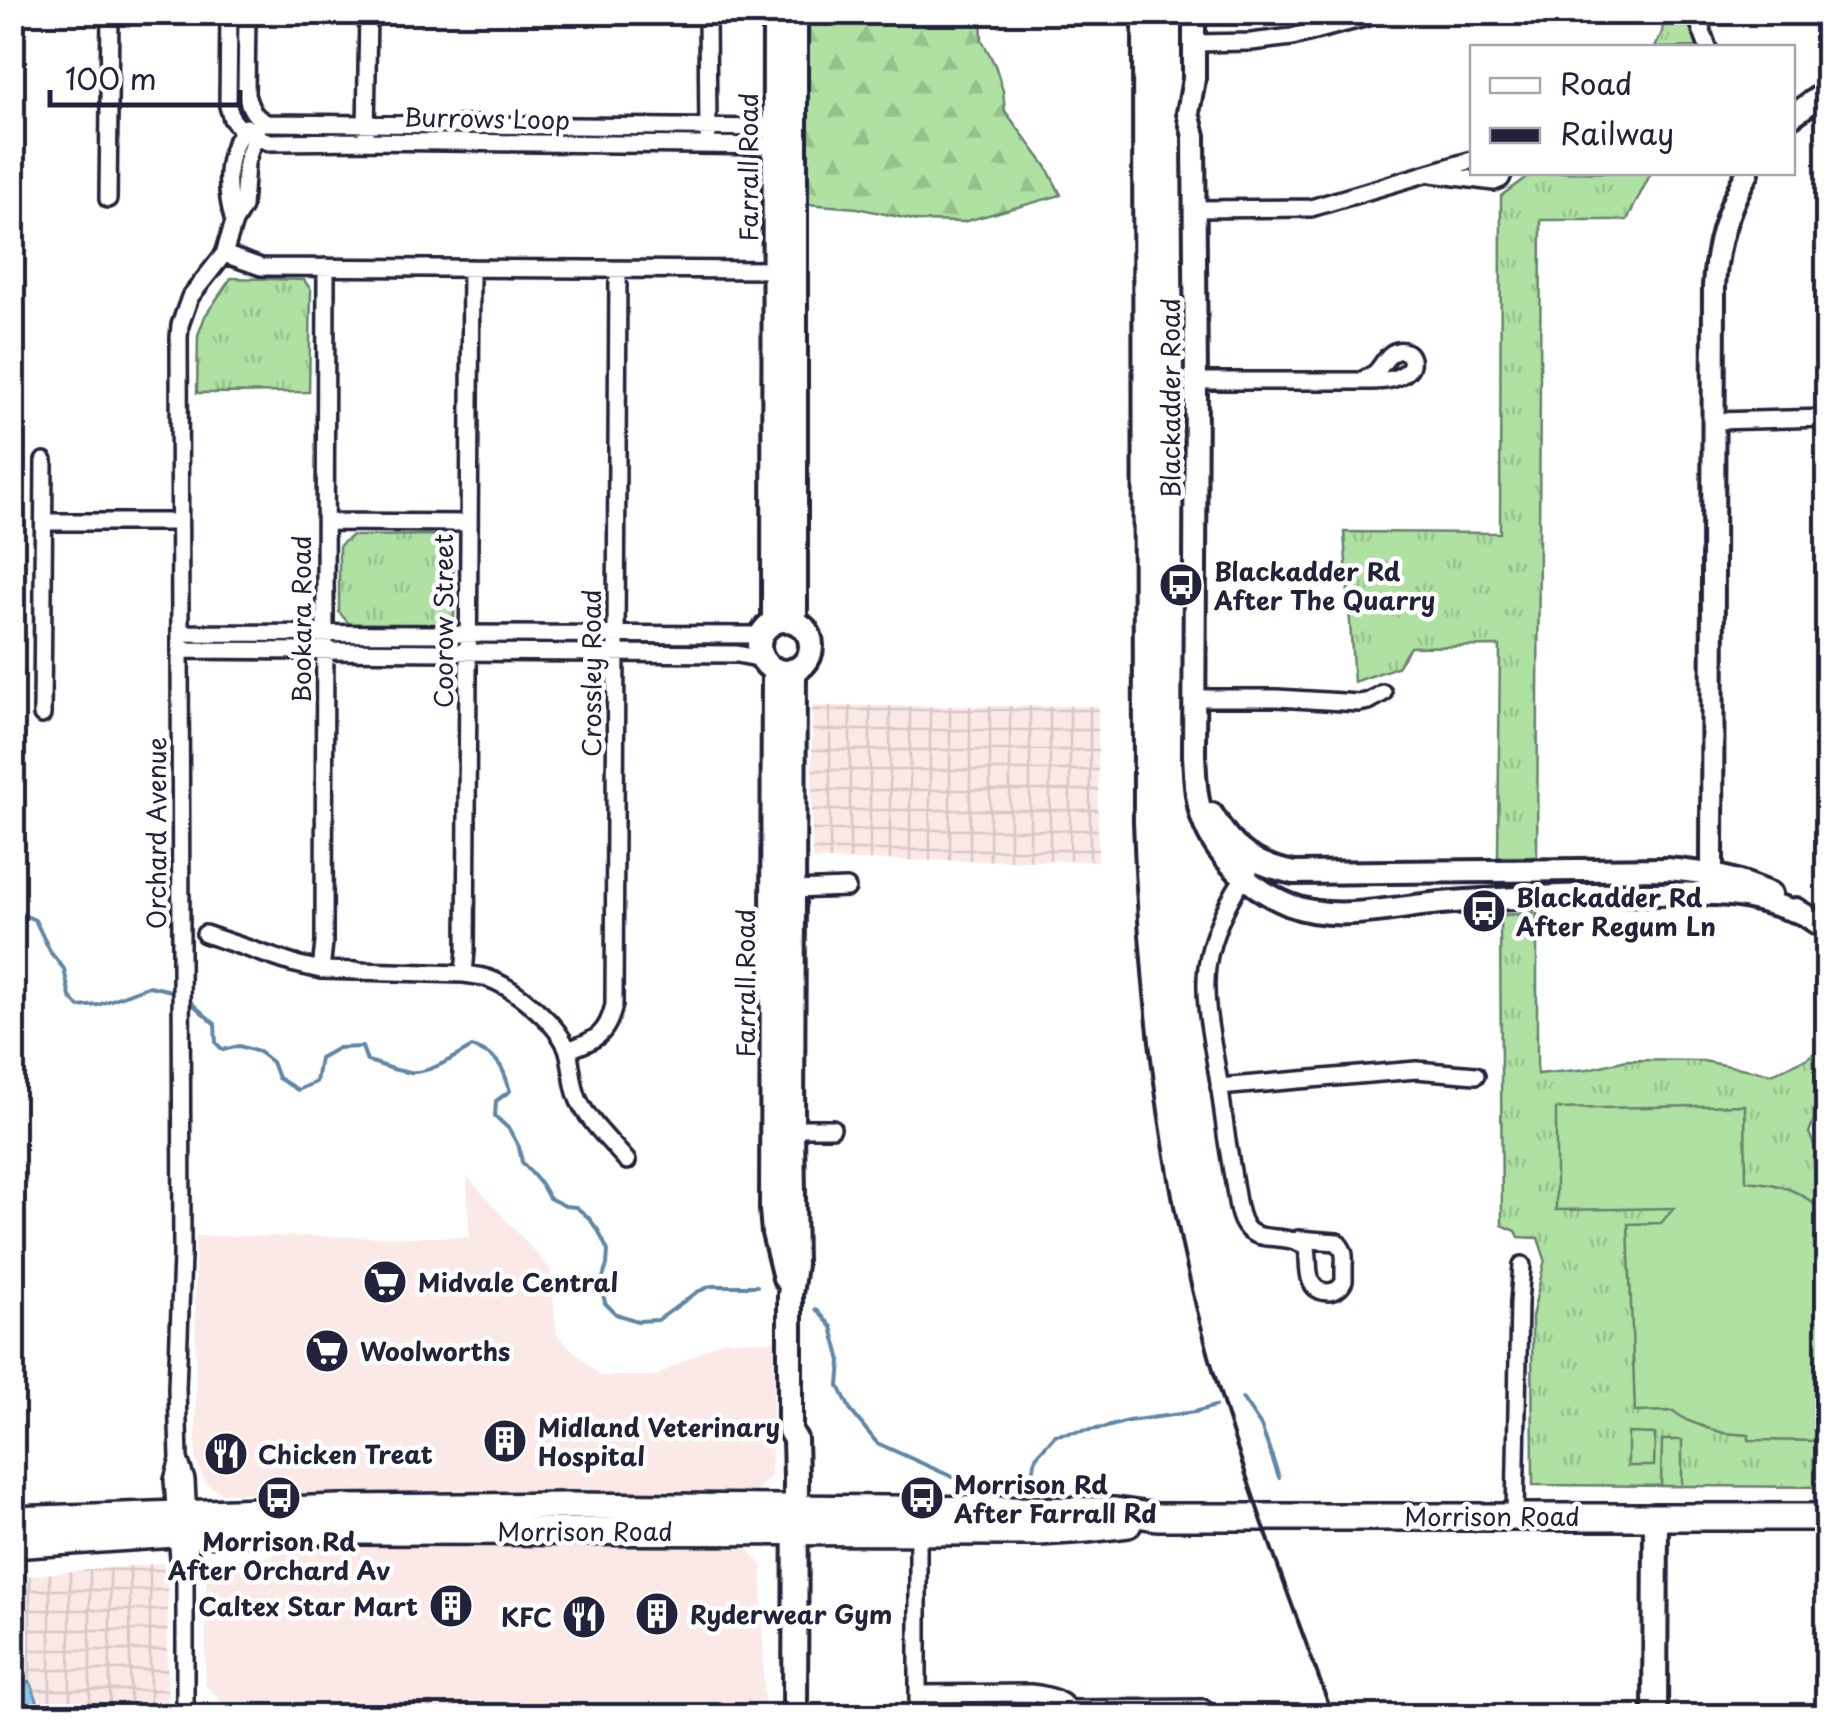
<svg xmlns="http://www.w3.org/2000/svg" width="1840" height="1729" font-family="'Playpen Sans',sans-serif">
	<defs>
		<pattern id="industrial-grid" width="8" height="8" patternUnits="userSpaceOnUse" patternTransform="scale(2.5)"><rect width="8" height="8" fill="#fbe9e7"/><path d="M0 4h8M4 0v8" fill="none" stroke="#d7c8c7"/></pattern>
		<pattern id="grass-tufts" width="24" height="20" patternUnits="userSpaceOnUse" patternTransform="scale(2.5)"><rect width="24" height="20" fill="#afe1a2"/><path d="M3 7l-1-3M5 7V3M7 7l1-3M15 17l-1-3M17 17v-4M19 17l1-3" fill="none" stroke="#96c18c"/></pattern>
		<pattern id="forest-firs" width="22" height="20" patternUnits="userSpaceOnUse" patternTransform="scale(2.5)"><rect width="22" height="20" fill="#afe1a2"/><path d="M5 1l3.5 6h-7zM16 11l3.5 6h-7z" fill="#96c18c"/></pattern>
		<pattern id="water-ripples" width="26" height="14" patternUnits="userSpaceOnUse" patternTransform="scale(2.5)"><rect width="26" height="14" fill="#8ac8eb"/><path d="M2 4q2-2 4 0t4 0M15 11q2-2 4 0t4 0" fill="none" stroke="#77acca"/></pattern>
	</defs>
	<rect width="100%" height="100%" fill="#fff"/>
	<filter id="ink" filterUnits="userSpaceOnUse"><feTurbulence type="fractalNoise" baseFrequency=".01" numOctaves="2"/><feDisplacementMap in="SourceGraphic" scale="20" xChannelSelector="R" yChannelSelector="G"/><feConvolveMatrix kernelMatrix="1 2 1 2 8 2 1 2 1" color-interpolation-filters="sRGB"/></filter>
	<g filter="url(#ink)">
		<path fill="#fbe9e7" d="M467,1176L550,1269L557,1335L600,1376H656L723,1340L775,1341L771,1476L748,1498L528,1493H222L206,1484L196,1461L195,1236L469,1237Z
			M436,1541H522L745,1546L762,1565L764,1716H436V1701L224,1704L205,1685L206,1569L211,1561L273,1556V1546Z"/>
		<path fill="url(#industrial-grid)" d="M812,706H1098V861L812,860Z
			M163,1563L168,1592L167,1716H43L30,1682L13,1689V1577Z
			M360,1701H436V1716H360Z"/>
		<path fill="url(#grass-tufts)" stroke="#68826e" stroke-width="2.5" d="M1665,13H1689L1701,47L1655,48L1662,32Z
			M1533,172L1651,173L1627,220H1541L1537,857H1498L1500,646L1410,647L1397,667L1354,682L1344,532L1500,533L1501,196Z
			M231,278L304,280L311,290L309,392L197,393L198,335L205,316Z
			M441,535L453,546L454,617L444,624L350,625L339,612V546L351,536Z
			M1537,913V1074L1588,1069L1627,1060L1703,1061L1772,1074L1806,1059L1827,1043V1102L1817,1110L1809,1133L1828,1177L1827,1487L1533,1485L1532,1317L1545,1259L1538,1238L1519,1237L1516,1231L1502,1225L1500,915Z"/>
		<path fill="url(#forest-firs)" stroke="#68826e" stroke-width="2.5" d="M805,13H981L982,40L995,65L1003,91L1005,111L1046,166L1061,195L963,222L918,221L857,208L807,204Z"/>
		<path fill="#afe1a2" stroke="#68826e" stroke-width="2.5" d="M1745,1105L1746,1181C1779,1183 1806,1191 1827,1217L1828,1403L1825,1406V1441L1749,1440V1435L1724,1433L1707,1428L1686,1420L1673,1411L1635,1412L1628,1224L1661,1223L1674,1208L1556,1210V1109Z
			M1628,1433L1655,1434L1654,1466H1628Z
			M1662,1440H1682V1486H1661Z"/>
		<path fill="url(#water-ripples)" stroke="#6086a5" stroke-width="2.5" d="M30,1681L43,1716H13V1689Z"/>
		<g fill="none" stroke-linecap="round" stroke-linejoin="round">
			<path stroke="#6086a5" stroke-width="4" d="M12,910L35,920L51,953L64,969L70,997L79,1007L98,1005L149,986L176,992
				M188,1000L215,1024L216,1043L223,1050L239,1046L259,1052L272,1062L278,1078L298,1090L316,1082L320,1058L338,1048L362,1047L367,1061C381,1064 396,1072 409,1072C430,1074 454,1057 472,1047C498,1056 503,1065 510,1091L496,1101L495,1116L509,1129L519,1147L522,1162L541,1184L549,1198L565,1206L576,1207L588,1217L598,1230L608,1251L607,1265L601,1284L605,1303L616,1314L637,1321L658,1320L697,1292L711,1286H757
				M816,1309L832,1327L841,1361L839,1386L851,1411L877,1443L959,1480L1022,1488L1032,1478L1036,1457L1055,1435L1103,1428L1128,1421L1195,1412L1215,1406
				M1242,1398L1261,1426L1279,1477"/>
			<defs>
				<path id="minor" d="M229,12L228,106L232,119L242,131L269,142L366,141L776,146L781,144
					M247,12L246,94C250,109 254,117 267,123L776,128L783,130
					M707,12L708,135
					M1695,12L1708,48
					M1195,43L1251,42L1292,37L1387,12
					M366,132L368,12
					M1432,174L1494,182L1501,179L1504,172
					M108,199L110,12
					M1194,209L1311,208L1472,160
					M234,222C225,191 223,153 246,127
					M224,254L261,267L775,270
					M1196,381H1361C1366,378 1371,376 1375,373C1382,367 1387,353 1397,351C1410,348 1416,363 1407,371C1396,382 1375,381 1361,381
					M1714,421L1828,418
					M44,522H178
					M327,522L468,523
					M180,633L762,635
					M180,650L737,654L763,659
					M1195,698H1277L1359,703L1369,701L1383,693
					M42,715L44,461
					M1250,869C1230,895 1211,934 1207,967C1202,1005 1215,1052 1220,1090C1224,1123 1229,1156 1235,1189C1237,1201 1238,1216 1245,1226C1257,1245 1289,1231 1307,1248C1309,1258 1307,1271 1311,1281C1316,1295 1338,1296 1344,1281C1344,1280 1344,1266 1344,1265C1345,1254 1344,1250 1337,1242L1298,1239
					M793,890L847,888
					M205,934L291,963L321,970L464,974C472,975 480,976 487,978C514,987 556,1022 567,1048C573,1065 571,1084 579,1101C590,1123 611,1142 627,1161
					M321,970L324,943L326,267
					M464,974L466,950L471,268
					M568,1050C596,1040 607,1035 614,1005L618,270
					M1219,1087L1416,1070L1476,1075
					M792,1128H832
					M179,1459L186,1480L190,1561L185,1573V1716
					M1515,1516L1519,1302L1522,1265
					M918,1533V1716
					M185,1573L179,1559L173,1480L179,1459L177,1388L182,1256L179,338L180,325L190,297L224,254L234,222L243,207L246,163L260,120
					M918,1694L1030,1693C1050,1695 1064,1699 1075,1716
					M1070,1709L1203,1708L1212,1716"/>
				<path id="tertiary" d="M1194,12V79L1188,113L1194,136L1196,381L1194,755C1195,770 1195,786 1198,800C1205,848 1246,887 1290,905C1336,923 1393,907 1441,903C1509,897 1578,895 1646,894C1676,894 1708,892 1738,896C1760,899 1782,907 1804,914
					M1792,116L1828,90
					M1212,814C1232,850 1254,865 1294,873L1667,869C1711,873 1731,877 1771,894
					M1707,894L1712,873V859L1714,287C1716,246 1727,208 1748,172
					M1796,909L1828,930"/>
				<path id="secondary" d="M795,12V622
					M759 646a26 26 0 1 1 52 0a26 26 0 1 1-52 0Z
					M774,622L775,12
					M774,669L772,1209L774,1233L785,1278
					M794,670L792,1128L794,1264L790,1295V1431L795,1439L796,1477L795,1716
					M1655,1716L1656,1517"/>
				<path id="primary" d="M12,1520L340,1508L570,1506L1115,1511L1157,1517H1828
					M12,1545L189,1533L304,1531L1039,1532L1087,1529L1128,1524"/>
			</defs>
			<use href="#minor" stroke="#22223b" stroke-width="22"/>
			<use href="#tertiary" stroke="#22223b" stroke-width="28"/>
			<use href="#secondary" stroke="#22223b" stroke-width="30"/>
			<use href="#primary" stroke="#22223b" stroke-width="32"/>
			<use href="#minor" stroke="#fff" stroke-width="15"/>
			<use href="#tertiary" stroke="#fff" stroke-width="20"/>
			<use href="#secondary" stroke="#fff" stroke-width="22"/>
			<use href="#primary" stroke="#fff" stroke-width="25"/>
			<path stroke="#22223b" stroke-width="4" d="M1132,12L1133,822C1139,1000 1161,1184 1209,1356C1244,1479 1289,1597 1333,1716"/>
		</g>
	</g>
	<defs>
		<symbol id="bus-disc" viewBox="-11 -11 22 22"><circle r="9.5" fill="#22223b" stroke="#fff"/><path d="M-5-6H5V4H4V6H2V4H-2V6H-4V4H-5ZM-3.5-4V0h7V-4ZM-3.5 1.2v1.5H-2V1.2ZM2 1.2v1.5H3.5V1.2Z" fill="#fff"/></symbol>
		<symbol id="supermarket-disc" viewBox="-11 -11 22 22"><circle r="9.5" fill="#22223b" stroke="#fff"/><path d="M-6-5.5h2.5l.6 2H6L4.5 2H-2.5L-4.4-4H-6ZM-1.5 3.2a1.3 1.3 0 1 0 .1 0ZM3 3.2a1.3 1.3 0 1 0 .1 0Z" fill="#fff"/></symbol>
		<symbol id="building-disc" viewBox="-11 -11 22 22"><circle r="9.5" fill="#22223b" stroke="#fff"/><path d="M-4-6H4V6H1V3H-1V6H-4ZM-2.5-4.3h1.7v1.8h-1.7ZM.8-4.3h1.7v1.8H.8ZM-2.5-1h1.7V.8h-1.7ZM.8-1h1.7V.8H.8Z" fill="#fff"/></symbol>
		<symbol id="restaurant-disc" viewBox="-11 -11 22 22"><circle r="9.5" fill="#22223b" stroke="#fff"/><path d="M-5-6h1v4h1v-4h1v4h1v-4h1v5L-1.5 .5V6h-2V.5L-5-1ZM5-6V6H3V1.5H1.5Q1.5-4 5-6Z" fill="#fff"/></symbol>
	</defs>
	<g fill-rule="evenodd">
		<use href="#bus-disc" x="1156" y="560" width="50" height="50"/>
		<use href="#bus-disc" x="1459" y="886" width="50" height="50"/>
		<use href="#supermarket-disc" x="360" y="1257" width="50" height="50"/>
		<use href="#supermarket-disc" x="302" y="1326" width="50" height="50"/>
		<use href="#building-disc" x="480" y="1416" width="50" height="50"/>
		<use href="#restaurant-disc" x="201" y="1429" width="50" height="50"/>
		<use href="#bus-disc" x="254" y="1473" width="50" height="50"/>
		<use href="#bus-disc" x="897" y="1473" width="50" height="50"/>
		<use href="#building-disc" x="426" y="1581" width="50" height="50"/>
		<use href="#building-disc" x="632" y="1589" width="50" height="50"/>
		<use href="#restaurant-disc" x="559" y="1592" width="50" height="50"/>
	</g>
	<g text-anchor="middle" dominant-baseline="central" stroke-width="9" stroke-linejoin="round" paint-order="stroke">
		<g font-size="25" fill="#22223b" stroke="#fff">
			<text transform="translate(487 118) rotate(1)">Burrows Loop</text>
			<text transform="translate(748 167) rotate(-90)">Farrall Road</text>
			<text transform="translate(1170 398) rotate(-90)">Blackadder Road</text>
			<text transform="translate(301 619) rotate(-90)">Bookara Road</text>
			<text transform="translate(443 621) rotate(-90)">Coorow Street</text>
			<text transform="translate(591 673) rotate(-90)">Crossley Road</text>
			<text transform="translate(156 833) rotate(-90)">Orchard Avenue</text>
			<text transform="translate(745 983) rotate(-90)">Farrall Road</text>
			<text x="1492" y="1516">Morrison Road</text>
			<text x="585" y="1531">Morrison Road</text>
		</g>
		<g font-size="25" font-weight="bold" fill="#22223b" stroke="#fff" text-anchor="start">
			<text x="1214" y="571">Blackadder Rd<tspan x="1214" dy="29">After The Quarry</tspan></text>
			<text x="1516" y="897">Blackadder Rd<tspan x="1516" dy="29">After Regum Ln</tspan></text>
			<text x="418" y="1282">Midvale Central</text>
			<text x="360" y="1351">Woolworths</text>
			<text x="538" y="1427">Midland Veterinary<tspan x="538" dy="29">Hospital</tspan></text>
			<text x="258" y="1454">Chicken Treat</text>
			<text x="954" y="1484">Morrison Rd<tspan x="954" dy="29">After Farrall Rd</tspan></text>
			<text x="279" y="1541" text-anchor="middle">Morrison Rd<tspan x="279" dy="29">After Orchard Av</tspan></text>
			<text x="418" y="1606" text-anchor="end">Caltex Star Mart</text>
			<text x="690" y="1614">Ryderwear Gym</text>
			<text x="552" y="1617" text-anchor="end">KFC</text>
		</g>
	</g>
	<rect width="1840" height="1729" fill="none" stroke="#fff" stroke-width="50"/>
	<rect x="25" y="25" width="1790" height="1679" fill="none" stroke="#22223b" stroke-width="4" filter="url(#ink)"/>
	<rect x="1470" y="45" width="325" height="130" fill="#ffffff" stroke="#a7a7b1" stroke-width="2.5"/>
	<rect x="1490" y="78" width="50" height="15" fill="#ffffff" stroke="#a7a7b1" stroke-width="2.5"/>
	<text x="1560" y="95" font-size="30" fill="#22223b">Road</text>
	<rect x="1490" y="128" width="50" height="15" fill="#22223b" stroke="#a7a7b1" stroke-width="2.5"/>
	<text x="1560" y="145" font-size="30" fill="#22223b">Railway</text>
	<path d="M50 90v15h190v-15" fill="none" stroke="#22223b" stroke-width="5"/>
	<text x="65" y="90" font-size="30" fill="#22223b" stroke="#ffffff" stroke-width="8" paint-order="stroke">100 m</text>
</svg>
